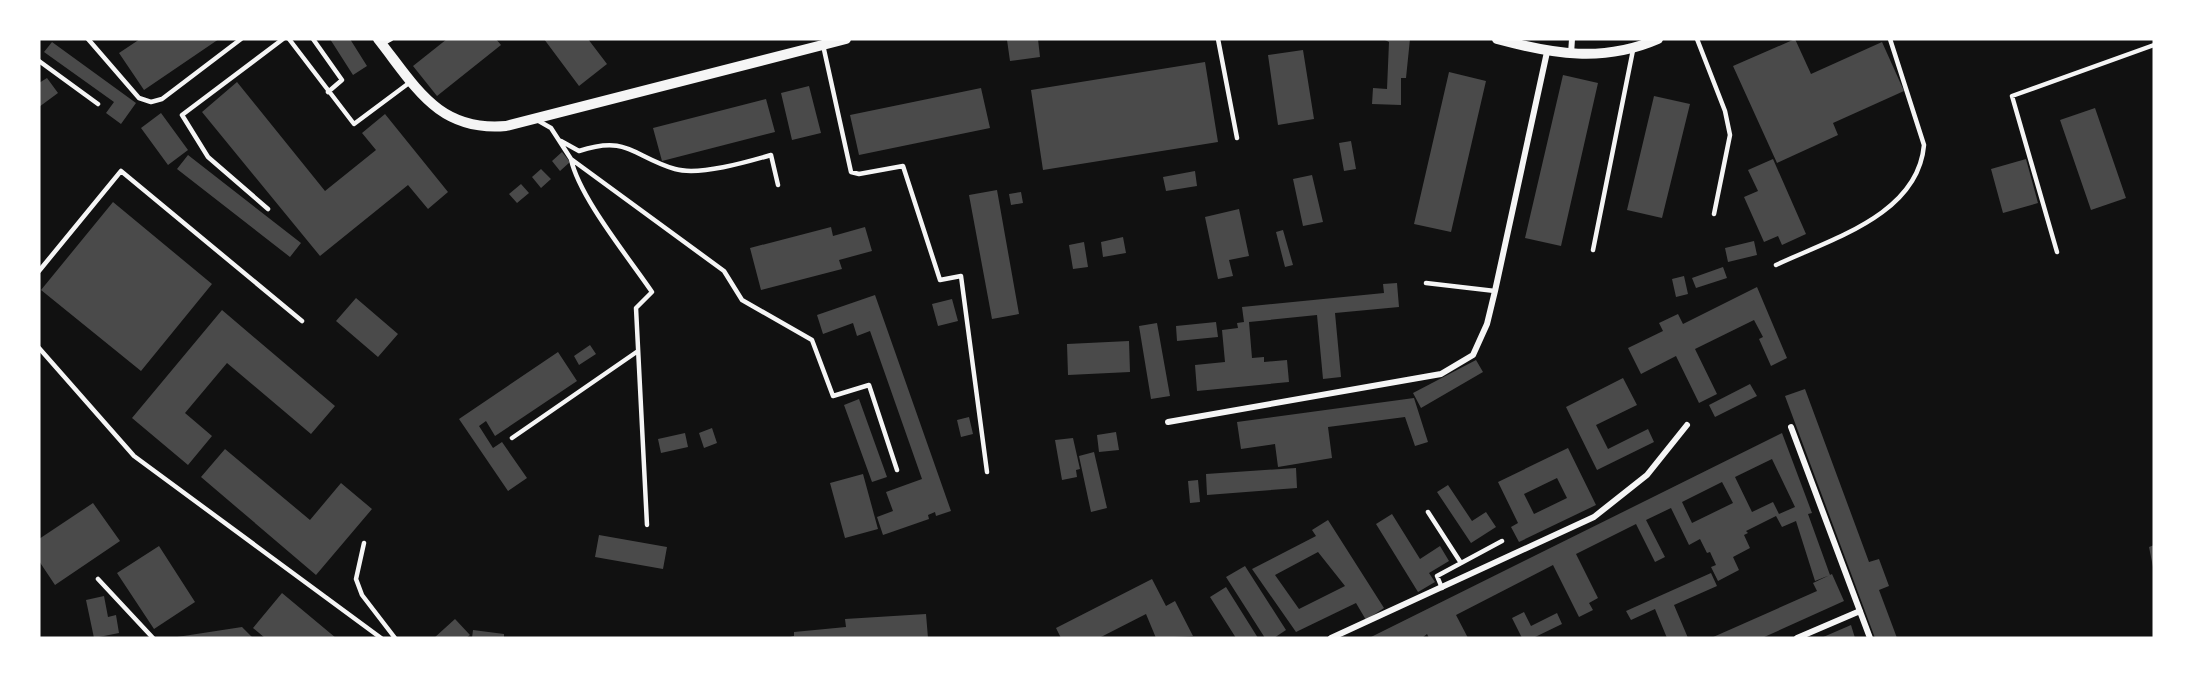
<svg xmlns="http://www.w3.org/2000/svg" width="2193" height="677" font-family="Helvetica,sans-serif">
	<rect width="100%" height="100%" fill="#111"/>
	<path fill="#4a4a4a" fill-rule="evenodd" d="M140,39H219L144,90L119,53Z
		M330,39H350L367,66L353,75Z
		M447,39H496L501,45L437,96L413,66Z
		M544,39H588L607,64L579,86Z
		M1011,39H1038L1040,57L1010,61L1007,40Z
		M1383,39H1410L1406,78H1401V105L1372,104L1373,88L1387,89L1389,42Z
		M1795,39L1811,74L1882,42L1904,91L1833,123L1838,135L1777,163L1733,66Z
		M52,42L136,103L121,124L106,113L114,102L44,52Z
		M1303,50L1314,119L1278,125L1268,55Z
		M1205,62L1218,142L1043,170L1031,90Z
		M1449,72L1486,81L1451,232L1414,224Z
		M1563,75L1598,83L1561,246L1525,238Z
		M47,78L58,93L39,107V83Z
		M237,82L325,191L376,150L362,133L385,114L448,192L428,209L408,185L320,256L202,112Z
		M809,86L821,133L792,140L781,93Z
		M981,88L990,128L859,155L850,115Z
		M1654,96L1690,104L1662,218L1627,210Z
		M766,99L775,132L662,161L653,128Z
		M2095,108L2126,198L2091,210L2060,120Z
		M161,113L188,150L168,165L141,128Z
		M1351,141L1356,169L1344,171L1339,143Z
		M562,152L570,162L560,171L552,161Z
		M188,155L301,243L290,257L177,169Z
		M1773,159L1806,234L1782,245L1778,236L1764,242L1744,197L1758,191L1748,170Z
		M2026,159L2038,203L2003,213L1991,169Z
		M541,169L551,179L541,188L532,177Z
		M1195,171L1197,186L1166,191L1163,177Z
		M1312,175L1323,222L1303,226L1293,179Z
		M521,184L529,193L517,203L509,194Z
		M997,190L1019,314L992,319L969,195Z
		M1021,192L1023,203L1011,205L1009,194Z
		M113,202L212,284L141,371L41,290Z
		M1239,209L1249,256L1229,260L1233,276L1218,279L1205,217Z
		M831,227L833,236L865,227L872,251L839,260L842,269L761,290L750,248Z
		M1283,230L1293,265L1285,267L1276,232Z
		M1123,237L1126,253L1103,257L1101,242Z
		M1754,241L1757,255L1728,262L1725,248Z
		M1084,242L1088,267L1073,269L1069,245Z
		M1723,267L1727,278L1696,288L1692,278Z
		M1684,276L1688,294L1676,297L1672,279Z
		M1397,283L1399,307L1335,313L1341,377L1323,379L1317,315L1249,322L1252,358L1264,357V362L1287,360L1289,382L1197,391L1195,365L1225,362L1222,330L1238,328L1237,323L1244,322L1242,307L1384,293L1383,284Z
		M1757,287L1787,358L1771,366L1759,339L1763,337L1754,320L1695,349L1717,394L1699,403L1676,356L1641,374L1628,348L1663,331L1659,323L1678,314L1683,324Z
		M875,295L951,511L936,516L935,512L928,515L929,519L883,535L877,517L893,511L886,492L922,479L870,331L857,336L853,323L823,334L817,315Z
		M356,298L398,334L378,357L336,321Z
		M952,299L958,321L938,326L932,304Z
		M222,310L335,406L311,434L227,363L185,413L212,436L188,465L132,418Z
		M1216,322L1218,337L1177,341L1176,326Z
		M1157,323L1170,396L1151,399L1139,326Z
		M1129,341L1130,372L1068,375L1067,344Z
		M590,345L596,354L579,365L574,356Z
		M558,352L577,381L495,436L486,421L479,426L493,448L502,442L527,478L508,491L459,419Z
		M1476,360L1483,372L1421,408L1413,393Z
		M1623,378L1637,405L1596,425L1608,449L1648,429L1654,442L1597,470L1566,407Z
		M1750,384L1757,396L1715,417L1709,405Z
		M1805,389L1869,562L1879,559L1889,586L1879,590L1897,638H1875L1785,396Z
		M1414,398L1428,442L1415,446L1405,417L1328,427L1332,458L1278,467L1275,444L1241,449L1237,422Z
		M859,399L887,477L872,482L844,405Z
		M969,417L973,434L961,437L957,420Z
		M712,428L717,443L704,448L699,433Z
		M1116,432L1119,450L1099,452L1097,435Z
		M685,433L688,447L661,453L658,439Z
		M1782,433L1812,513L1808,514L1830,575L1815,581L1796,521L1782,527L1776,516L1746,531L1748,533L1744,535L1750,548L1733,557L1739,570L1718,581L1711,567L1716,565L1710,552L1707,553L1700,539L1689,545L1671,508L1646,520L1665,557L1655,562L1636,524L1576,554L1598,598L1589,603L1593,610L1579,617L1553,565L1456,615L1468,638H1429L1427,634L1422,638H1369ZM1772,459L1795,507L1779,514L1773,502L1752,512L1735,477ZM1722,482L1733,503L1692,523L1682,502Z
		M1073,438L1080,469L1076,470L1077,477L1062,480L1055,440Z
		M1568,448L1596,505L1519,542L1511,527L1518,523L1498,482ZM1557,478L1567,498L1534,514L1524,494Z
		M225,449L310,520L341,483L372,509L316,575L201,477Z
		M1094,452L1107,508L1091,512L1079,456Z
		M1296,468L1297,488L1207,495L1206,474Z
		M863,474L878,529L845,538L830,483Z
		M1198,480L1200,502L1190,503L1188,481Z
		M1448,485L1472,521L1486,512L1496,527L1471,543L1437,492Z
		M93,503L120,541L55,585L39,561V539Z
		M1392,514L1420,559L1440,546L1449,561L1429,573L1435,582L1418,592L1376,524Z
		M1328,520L1384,608L1366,620L1356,603L1296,632L1252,569L1316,536L1312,530ZM1318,552L1345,586L1299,609L1275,575Z
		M599,535L667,547L663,569L595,557Z
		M2154,545V567H2153L2149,547Z
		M159,546L195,602L154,629L117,573Z
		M1245,566L1286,630L1274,638H1265L1226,577Z
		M1711,573L1717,586L1674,605L1688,638H1667L1655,609L1631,620L1626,611Z
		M1832,574L1844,601L1762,638H1711L1817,591L1813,583Z
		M1152,579L1166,606L1175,601L1193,636L1156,638L1146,614L1099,638H1061L1056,628Z
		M1226,587L1258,638H1236L1210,597Z
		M282,593L336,638H265L253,628Z
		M104,596L108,617L116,615L119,633L94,638L86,600Z
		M1524,612L1531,626L1557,613L1562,624L1533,638H1522L1512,618Z
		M926,614L928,638H786L794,636V632L846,627L845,619Z
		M455,619L470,635L466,638H434Z
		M1851,625L1855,638H1821Z
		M242,627L253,638H177V637Z
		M473,630L504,634V638H472Z"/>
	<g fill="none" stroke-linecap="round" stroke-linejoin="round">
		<path stroke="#f5f5f5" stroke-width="4.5" d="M88,39L139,98L151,102L162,99L241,39
			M289,39L354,124L409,83
			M313,39L342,80L328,92
			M1218,39L1237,138
			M1697,39L1725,111L1730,135L1714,214
			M382,44L391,39
			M823,45L851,172L859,174L903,166L940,280L961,276L987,472
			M39,61L98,104
			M537,120L551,128L571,159L724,271L742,300L812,340L833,396L869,385L897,470
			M561,141L579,151C628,135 632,156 675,169C699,176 747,162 771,155L778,185
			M571,159C579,197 629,258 652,292L636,308L647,525
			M268,209L208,157L182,115L283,39
			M1593,250L1633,50
			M2057,252L2012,96L2154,45
			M1776,265C1831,239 1918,215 1924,145L1890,39
			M39,271L121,171L302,321
			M1426,283L1495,291
			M39,348L134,456L381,638
			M512,438L638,351
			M1428,512L1461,563
			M364,543L356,579L362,595L395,638
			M98,579L153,638
			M1442,588L1437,576L1502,541"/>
		<path stroke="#f5f5f5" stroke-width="6" d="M1571,54L1572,39
			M1168,422L1441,374L1473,355L1487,324L1495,291L1547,52
			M1791,427L1870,638
			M1331,638L1594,517L1647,475L1687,425
			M1797,638L1860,611"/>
		<path stroke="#f5f5f5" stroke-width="10" d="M378,39C416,87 438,132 506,126L846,39
			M1497,39C1553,54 1603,63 1658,39"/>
	</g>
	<rect width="2193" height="677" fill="none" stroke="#ffffff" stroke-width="81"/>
</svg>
